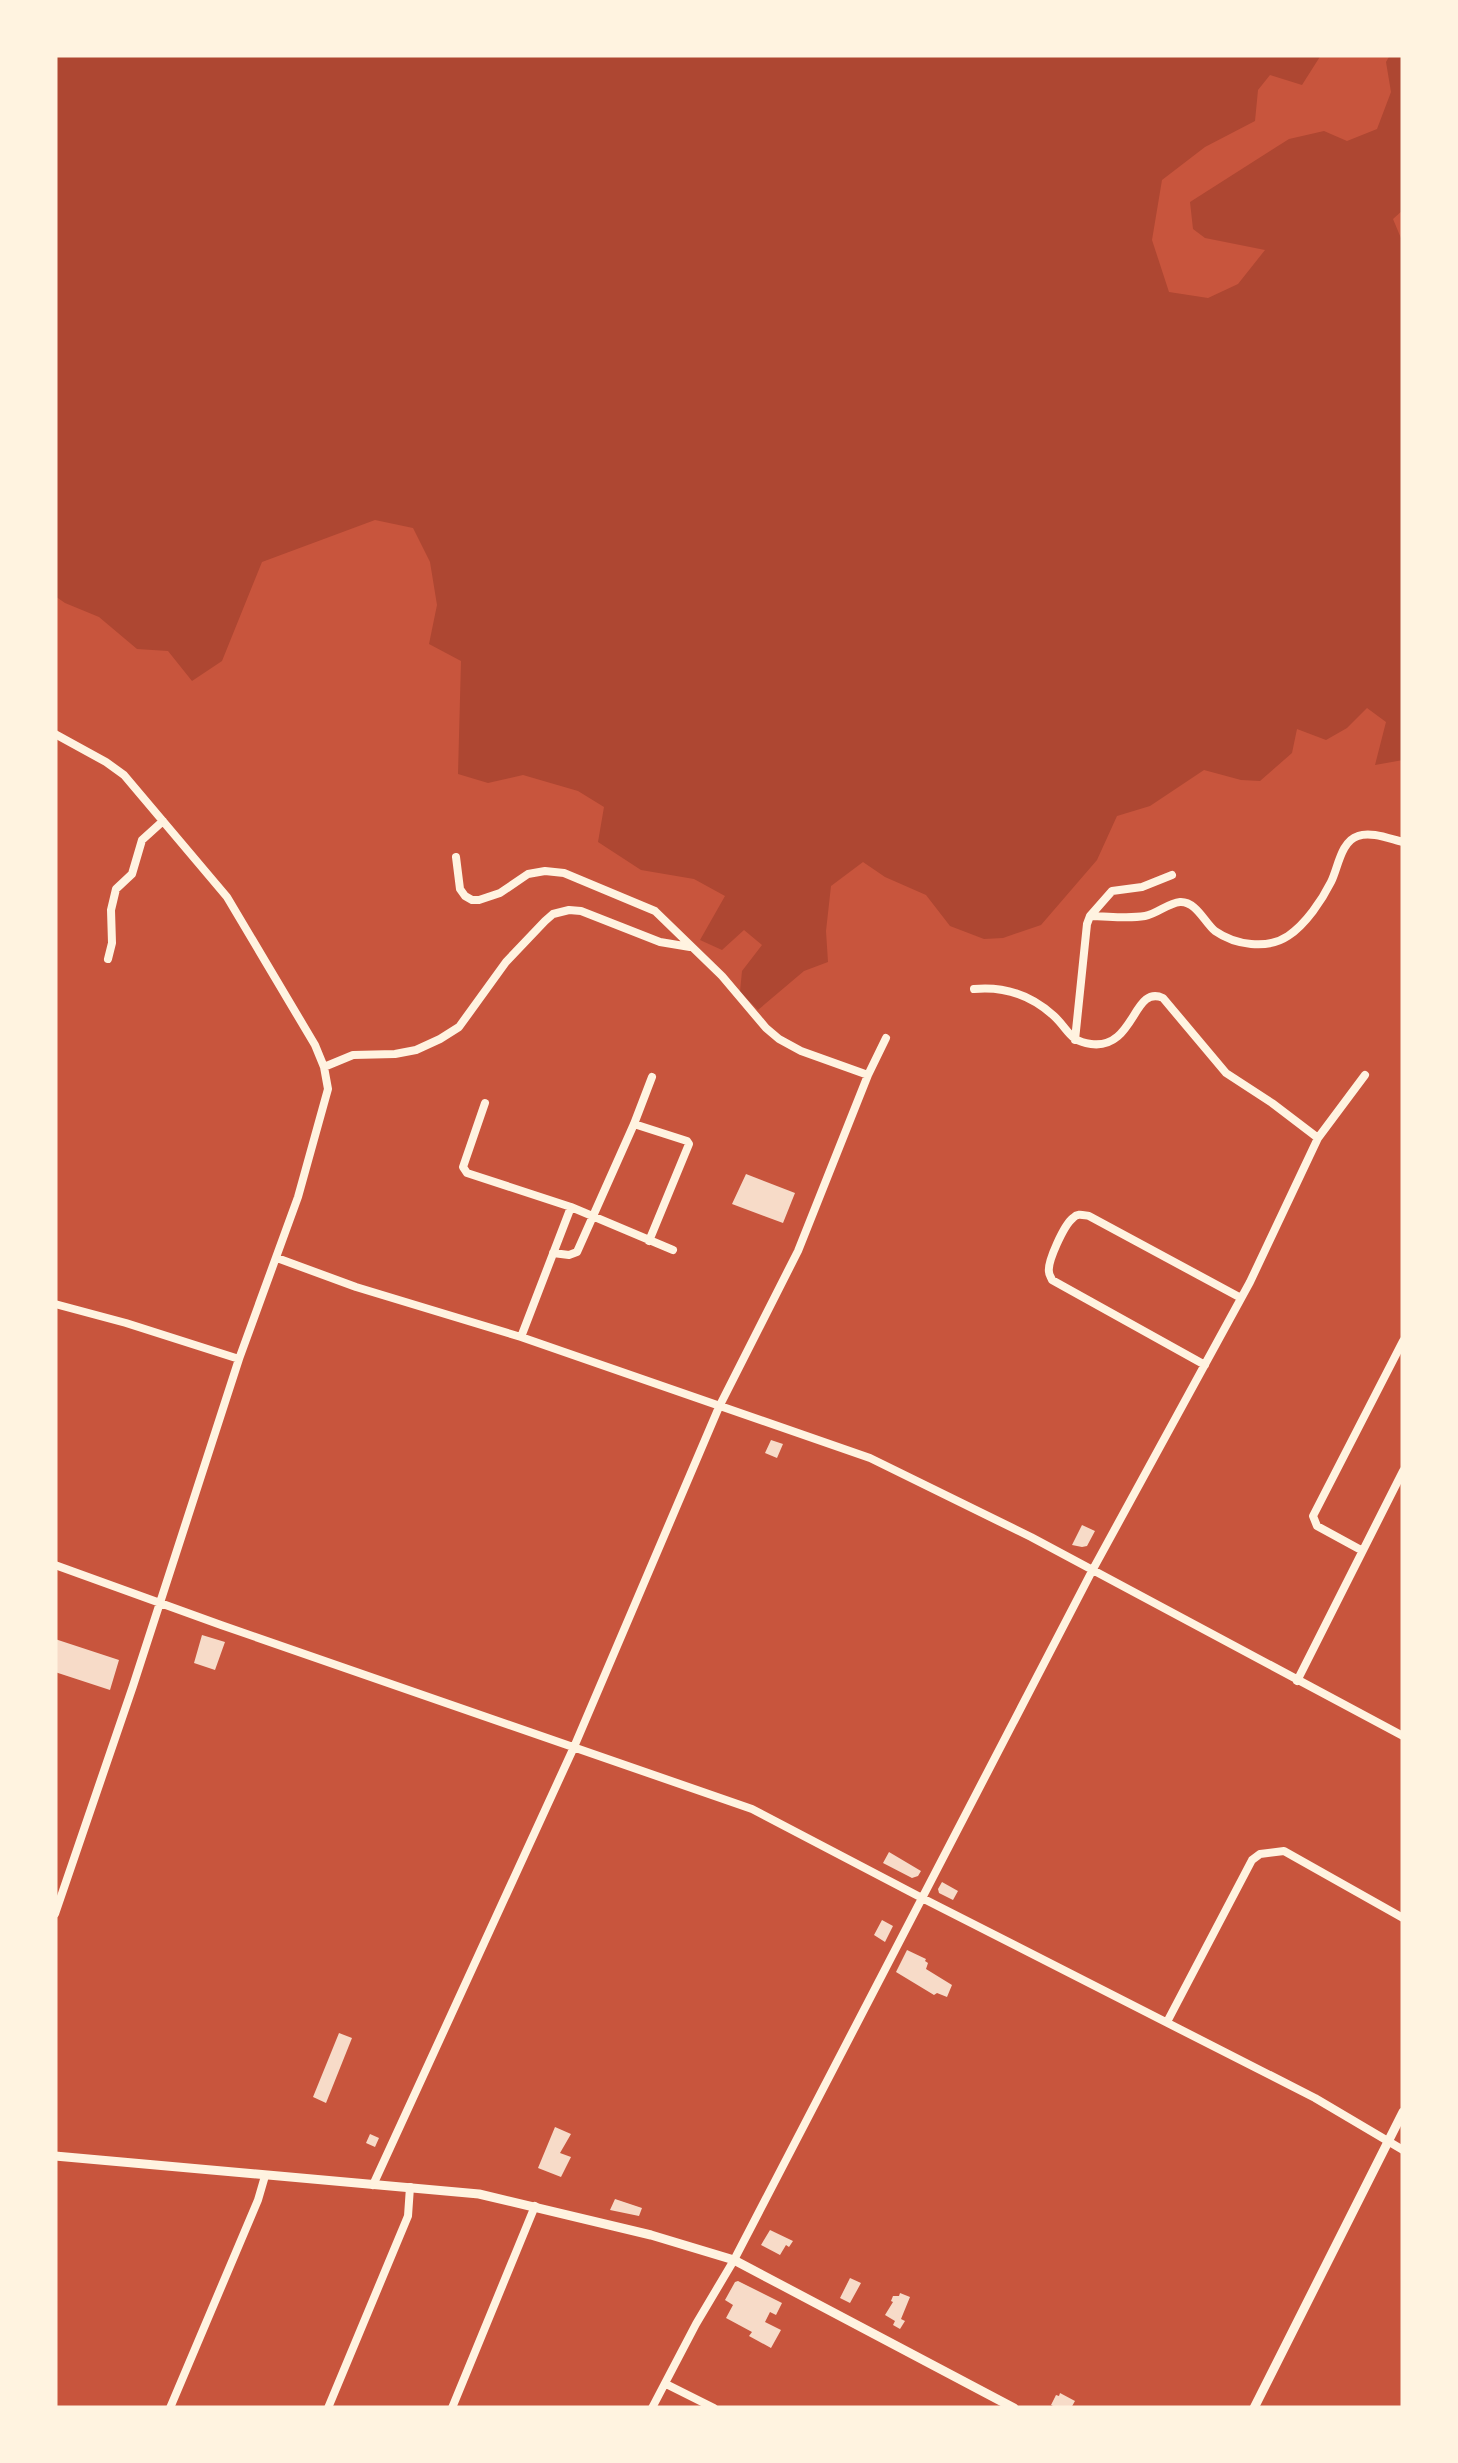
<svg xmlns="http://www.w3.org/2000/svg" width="1458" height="2463" font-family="'Public Sans',sans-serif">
	<rect width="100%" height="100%" fill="#c8553d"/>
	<path fill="#ae4732" d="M55,55H1321L1302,85L1270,75L1258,90L1255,121L1205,147L1162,180L1152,240L1169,292L1208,298L1238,284L1265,250L1205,238L1193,229L1190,202L1289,139L1324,131L1347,141L1377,129L1391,92L1386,62L1390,55H1403V210L1393,219L1403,243V760L1375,765L1386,722L1367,708L1347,728L1326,740L1297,729L1292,753L1260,781L1241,780L1204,770L1150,806L1117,816L1097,860L1041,925L1003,938L984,939L950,926L926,895L885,877L863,862L831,886L826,931L828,962L804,971L758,1010L740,992L742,971L762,945L744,930L722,950L700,940L725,896L694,879L641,870L598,842L604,807L578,791L523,775L488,783L458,774L461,661L429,644L437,605L430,562L413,528L375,520L262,562L222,661L192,681L168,651L137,649L99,617L65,603L55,596Z"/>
	<path fill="#f7dbc8" d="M746,1174L795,1193L783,1223L732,1204Z
		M771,1440L783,1444L777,1458L765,1453Z
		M1082,1525L1095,1531L1087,1546L1082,1547L1072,1545Z
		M202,1635L225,1642L215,1670L194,1663Z
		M55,1639L119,1660L110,1690L55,1672Z
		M889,1852L921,1871L918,1876L912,1878L883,1863Z
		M942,1882L958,1891L953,1900L939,1893L938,1889Z
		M882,1920L893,1926L885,1942L874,1935Z
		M907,1950L926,1959L925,1961L928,1963L926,1969L952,1985L947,1997L937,1993L934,1995L896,1972Z
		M339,2033L352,2038L326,2103L313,2097Z
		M555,2127L571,2134L560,2153L571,2157L561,2177L538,2168Z
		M370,2134L379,2138L375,2147L366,2143Z
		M615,2199L642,2208L639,2216L610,2210Z
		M770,2230L793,2241L789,2247L786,2245L780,2255L761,2245Z
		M850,2278L861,2283L850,2303L840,2298Z
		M738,2281L782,2303L776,2315L770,2312L765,2322L781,2330L771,2348L749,2336L752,2332L726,2318L733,2305L725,2300L735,2282Z
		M900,2293L910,2297L901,2319L905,2321L900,2329L893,2325L895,2321L885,2315L893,2302L891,2301L893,2296H899Z
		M1060,2393L1075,2401L1071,2408H1057L1051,2405L1056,2395L1059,2396Z"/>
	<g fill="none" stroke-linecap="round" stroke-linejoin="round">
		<path stroke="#fff3e0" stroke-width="8" d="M55,734L106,762L124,775L227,897L315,1045L324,1067L328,1089L298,1197L239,1359L133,1686L55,1914
			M456,857L460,889L465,896L472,900H479L500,893L528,874L545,871L564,873L655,911L722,976L766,1028L779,1039L801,1051L868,1075
			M1090,916L1112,891L1142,887L1172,875
			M108,959L112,943L111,910L116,889L132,874L142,840L163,821
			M974,989C1005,986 1032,996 1054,1016C1069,1030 1069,1041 1091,1044C1135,1050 1133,984 1163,998L1226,1073L1272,1103L1318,1138
			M1075,1040L1087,924L1090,916C1108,916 1127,919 1145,916C1157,914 1168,903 1180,902C1196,901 1205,923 1215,931C1235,945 1267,950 1288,936C1306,924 1322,900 1331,882C1338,868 1341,841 1358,836C1371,831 1390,839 1403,842
			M324,1067L353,1055L395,1054L416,1050L440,1039L459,1027L506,962L545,921L553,914L569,910L581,911L660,942L690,947
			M485,1103L463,1167L467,1173L571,1207L673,1250
			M634,1124L687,1141L689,1144L649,1241
			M553,1253L569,1255L577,1252L634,1124L652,1077
			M277,1258L356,1287L521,1337L870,1458L1031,1537L1403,1736
			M55,1304L126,1323L239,1359
			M521,1337L571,1207
			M1205,1365L1052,1280C1051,1277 1049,1275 1049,1272C1047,1262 1064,1225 1073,1218C1078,1213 1082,1215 1089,1216L1241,1298
			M1361,1550L1317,1526L1313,1516L1403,1341
			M55,1565L221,1625L752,1809L922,1898L1315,2098L1403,2150
			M1297,1681L1403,1471
			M1167,2022L1252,1860L1260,1854L1284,1851L1403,1918
			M373,2185L574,1747L719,1407L798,1251L868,1075L886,1038
			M666,2384L714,2408
			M170,2408L258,2200L265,2176
			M328,2408L408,2216L410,2187
			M452,2408L535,2206
			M652,2408L696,2324L734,2260L1092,1571L1250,1282L1318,1138L1365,1075"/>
		<path stroke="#fff3e0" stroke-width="9" d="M55,2156L479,2194L651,2235L734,2260L1014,2408
			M1254,2408L1403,2112"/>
	</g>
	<rect width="1458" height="2463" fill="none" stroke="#fff3e0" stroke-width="115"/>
</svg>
